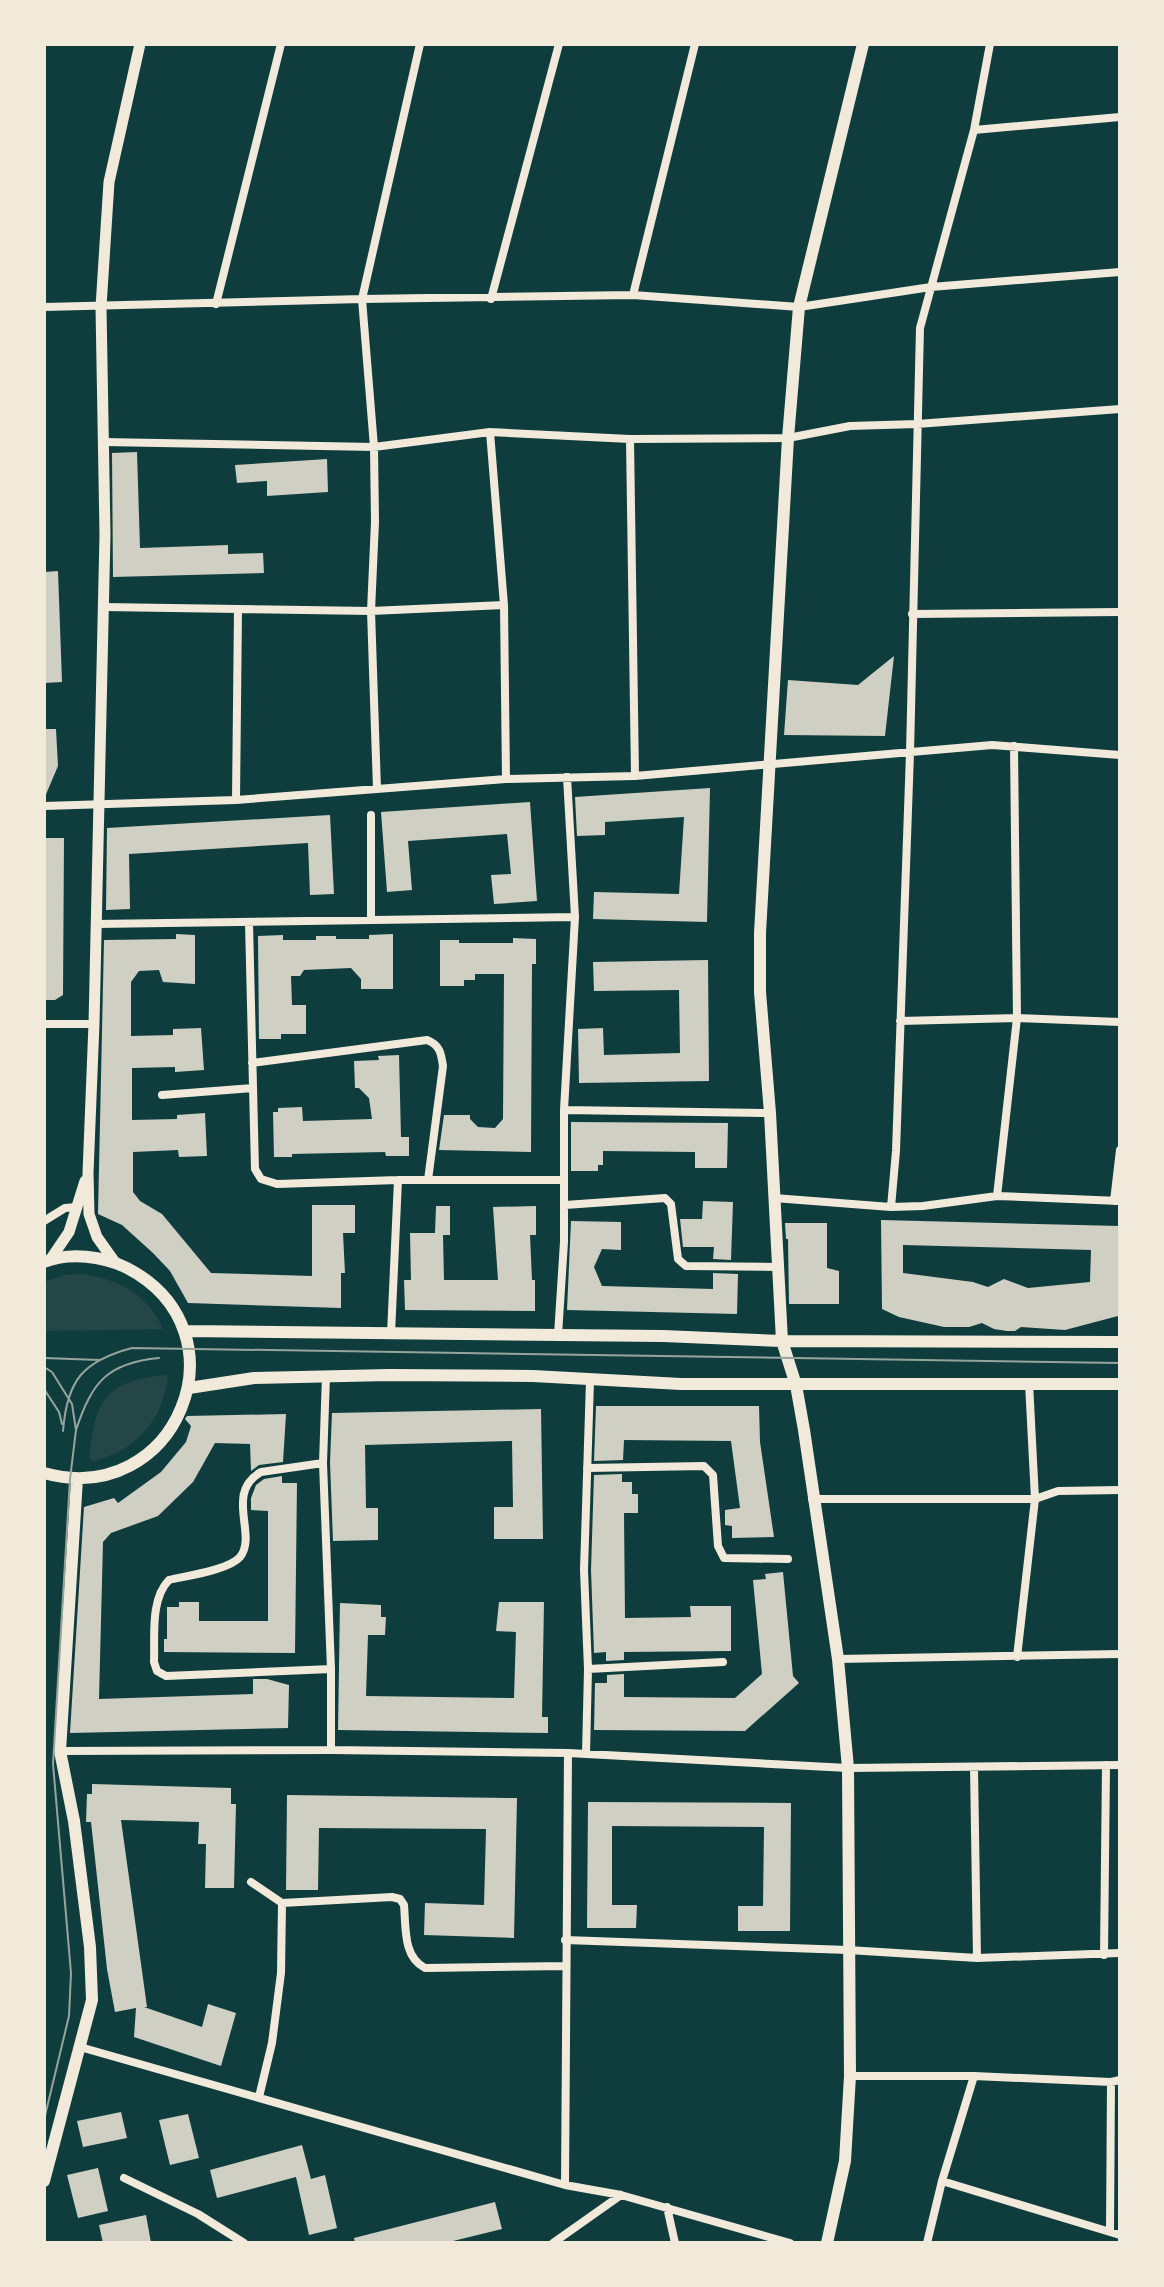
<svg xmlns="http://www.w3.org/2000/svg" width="1164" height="2287" font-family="'Space Grotesk',sans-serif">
	<rect width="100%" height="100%" fill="#0f3d3e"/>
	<path fill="#244646" d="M83,1274C119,1280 148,1294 163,1329L44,1331V1282L65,1275Z
		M168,1375C163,1420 137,1450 94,1461L89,1458C96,1398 106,1380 168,1375Z"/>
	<path fill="#cfcfc3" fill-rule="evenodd" d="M137,452L140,548L228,545V554L263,553L264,573L113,577L112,453Z
		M327,459L328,492L267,496V481L237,483L235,465Z
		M58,571L62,682L44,683V572Z
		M894,656L885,736L784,735L788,680L858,685Z
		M44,729H56L58,766L44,799Z
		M710,788L707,922L593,919L594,892L679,894L684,817L605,822V835L577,836L575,797Z
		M530,802L537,901L494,904L491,875L511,874L507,834L408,841L412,890L387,892L381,812Z
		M330,815L334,894L310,895L308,843L129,854L130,909L106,910L107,828Z
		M44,838H64L63,995L55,1000H44Z
		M176,934L195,935V984L163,982L159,970L139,971L131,982V1036L173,1035V1029L201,1028L204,1070L175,1072V1067L132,1068V1120L177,1119V1115L205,1113L207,1156L179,1157L178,1150L133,1152V1192L140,1201L162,1214L211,1273L312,1276V1205H355V1233H343L345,1273H341V1308L188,1303L170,1271L153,1253L122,1225L98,1214L104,940L176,939Z
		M393,934V989H361V979L351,968L304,970L300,976H291L292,1005H306V1034H281V1039H259L258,936L283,935V940H316V936H336V939H369V935Z
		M513,938L536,939V964H532L531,1152L439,1150L444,1115H470V1119L478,1127L495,1128L503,1119L504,974H475V980H464V986H440V940H459V943H513Z
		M708,960L709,1081L579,1083L578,1029L603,1028L604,1055L680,1053L679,990L594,991L593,962Z
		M399,1055L401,1137H409V1156H386L385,1152L292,1154V1157H274L273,1112H278V1108L302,1107L303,1121L372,1119L369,1098L359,1088H355L354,1061L379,1060L378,1056Z
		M571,1122L728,1123L727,1168H695V1152L603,1151V1165H598V1171H571Z
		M703,1201L733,1202L731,1260L713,1259L714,1247H683L680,1219H702Z
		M436,1206H450V1235H443L444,1280H498L493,1207L536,1206V1235H530L532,1280H535V1311L405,1310L404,1280H411L410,1233H435Z
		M881,1220L1120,1226L1118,1316L1065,1330L1021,1327L1015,1331H1007L994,1329L982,1323L969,1327H944L899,1317L882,1309ZM903,1245L1091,1250L1090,1282L1028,1288L1004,1279L988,1287L973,1282L903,1273Z
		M571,1221L621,1222V1250L602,1249L594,1267L602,1286L713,1289V1273L738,1274L737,1314L567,1310Z
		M785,1223H827V1268L839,1271V1304H789L788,1239H786Z
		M596,1406H759L760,1442L774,1537L732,1538V1526L725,1525V1510L740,1508L731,1441L624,1440L623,1460L594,1461Z
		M541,1409L543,1539H494V1507H513L512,1441L365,1445L366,1508H378V1540L333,1541L330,1462L332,1413Z
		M286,1414L283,1462L259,1465L251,1471L250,1444L215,1443L193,1482L158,1516L111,1533L103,1542L99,1699L253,1694V1679H267L289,1685L288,1728L70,1733L84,1507L114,1498L118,1503L161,1472L186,1442L191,1426L185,1419L187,1416Z
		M622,1474V1482H632V1494H638V1513H624L625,1618L691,1617L690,1606H731V1651L624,1652V1660L606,1661V1652L594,1653L591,1570L594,1475Z
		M282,1476V1483H297L295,1653L164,1652V1639H167V1607H179V1602H199V1621H268V1511L251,1510V1498L256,1485L264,1479Z
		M783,1572L793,1676L799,1683L745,1731L594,1730L595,1683H607V1675L624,1674V1697L735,1698L762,1674L753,1580L766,1579L765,1574Z
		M499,1602H544L542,1717H548V1733L338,1730L340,1603L381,1605V1617H386L385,1635H368L366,1696L514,1698L516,1632L496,1631Z
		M92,1784L231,1788V1804H236L234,1888H205L206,1844H198L199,1822L121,1820L147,2007H144L202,2027L208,2004L236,2013L221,2066L134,2037L136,2008L115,2012L107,1969L91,1822H86L87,1794H92Z
		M287,1795L517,1798L514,1938L424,1935L425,1903L484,1905L486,1829L319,1828L318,1890H286Z
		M588,1802L791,1803L790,1931H738V1906H763L764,1827L612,1826V1905H637L636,1928H587Z
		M121,2112L127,2138L83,2147L77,2121Z
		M188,2114L199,2158L170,2165L159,2120Z
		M302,2145L311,2179L325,2175L337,2228L309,2235L296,2177L217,2198L210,2170Z
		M98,2168L108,2211L78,2218L67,2175Z
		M495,2202L502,2229L445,2243H355L354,2238Z
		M146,2215L151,2243H103L99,2225Z"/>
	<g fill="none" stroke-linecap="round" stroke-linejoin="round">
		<path stroke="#f1e9da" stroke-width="8" d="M974,130L1120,117
			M633,295L695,44
			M491,299L559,44
			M216,304L281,44
			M44,307L362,299L633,295L799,307L931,287L1120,272
			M490,432L504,605L506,779
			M630,439L635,776
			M103,442L374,447L490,432L630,439L788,438L850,426L917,424L1120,409
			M103,607L371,611L504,605
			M912,614L1120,612
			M377,789L371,611L375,522L374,447L362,299L420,44
			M236,800L238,609
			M44,806L236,800L506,779L635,776L992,745L1120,755
			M371,920V815
			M249,923L255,1169L261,1179L277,1184L398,1180H563
			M96,924L575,917
			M900,1021L1017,1018L1120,1022
			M44,1024H94
			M252,1063L427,1040C440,1045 441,1053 443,1066L428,1180
			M162,1095L253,1088
			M564,1110L770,1113
			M997,1196L1017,1018L1014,746
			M774,1198L891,1207L923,1206L997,1196L1120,1201
			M1114,1201L1120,1150
			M565,1205L665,1198L671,1204L678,1259L686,1266L778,1267
			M891,1207L896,1151L910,753L920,328L974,130L990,44
			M44,1221L65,1208L77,1207
			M391,1334L398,1180
			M558,1335L564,1242V1110L575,917L567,777
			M326,1376L323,1463L331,1669V1750
			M323,1463L261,1472C224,1493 258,1535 240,1557C229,1570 186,1576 169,1580C150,1599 155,1637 154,1662L157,1671L166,1676L331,1669
			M587,1468L704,1466L713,1475L718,1546L724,1558L788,1559
			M812,1499H1035L1058,1491L1120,1490
			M1017,1657L1035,1499L1029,1383
			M838,1659L1120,1654
			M588,1669L723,1662
			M60,1751L331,1750L568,1753L848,1768L1120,1765
			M586,1754L588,1669L584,1570L590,1381
			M974,1767L977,1958
			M251,1882L282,1903L281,1973L272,2043L259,2097
			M282,1903L392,1897L400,1899L404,1905C406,1928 403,1957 425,1968L565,1966
			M565,1940L848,1950L977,1958L1120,1953
			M1104,1955L1106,1765
			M80,2047L565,2185L621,2195L790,2243
			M850,2076H974L1111,2082L1120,2080
			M124,2178L198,2214L244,2243
			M942,2181L1120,2235
			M565,2185L568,1753
			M667,2207L675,2243
			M1110,2231L1111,2082
			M553,2243L621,2195
			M927,2243L942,2181L974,2076"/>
		<path stroke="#f1e9da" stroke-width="11" d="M50,1260L69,1232L85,1181
			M114,1261L97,1237L89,1214L88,1173L94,1024L105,534L101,307L109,182L140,44"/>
		<path stroke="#f1e9da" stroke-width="12" d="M44,1262C70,1252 103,1256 127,1268C250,1332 176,1510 44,1473
			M185,1331L663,1336L782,1341L1120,1342
			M189,1388L254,1378L389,1375L533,1376L681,1384H1120
			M44,2181L92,2000L90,1947L74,1821L60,1751L77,1479
			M827,2243L845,2161L850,2076L848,1768L838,1659L804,1430L796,1385L782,1341L770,1113L760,992V933L788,438L799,307L863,44"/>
		<path stroke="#97a49c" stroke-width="2" d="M44,1358L100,1360
			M44,1367L52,1372L72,1404L76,1430L70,1479L53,1764L71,1973L69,2016L44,2120
			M44,1389L59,1412L62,1424
			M76,1430C92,1382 107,1363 159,1358
			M63,1431C67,1380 83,1361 132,1348L1120,1363"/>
	</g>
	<rect width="1164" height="2287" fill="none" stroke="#f1e9da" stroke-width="92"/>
</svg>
